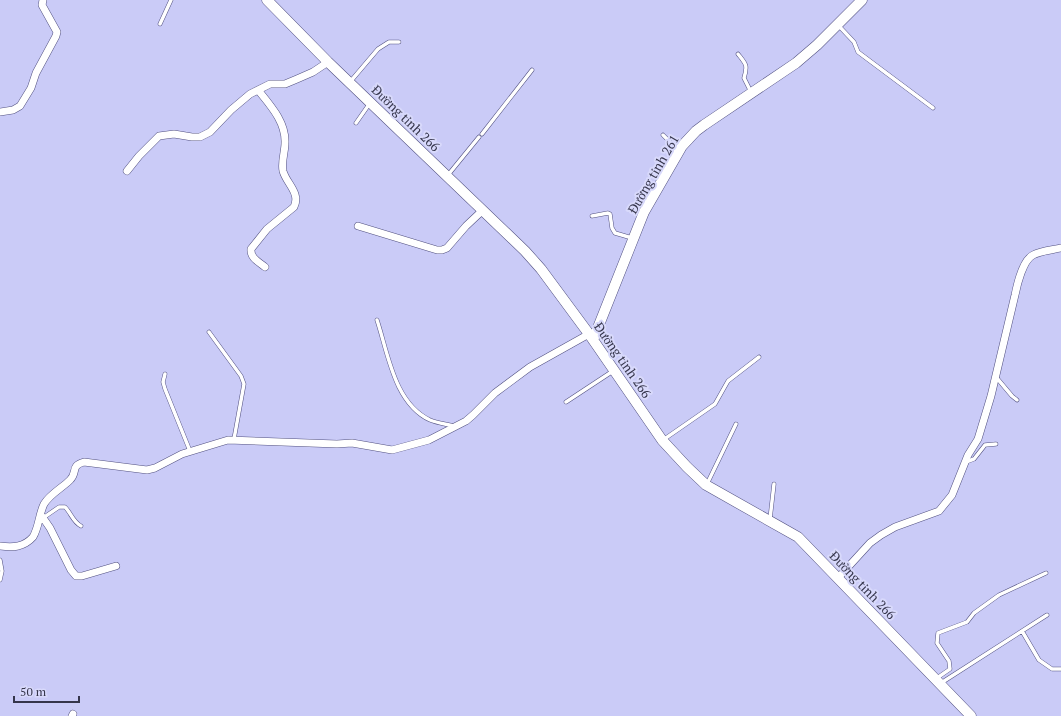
<svg xmlns="http://www.w3.org/2000/svg" width="1061" height="716" font-family="'PT Serif',serif">
	<rect width="100%" height="100%" fill="#cacbf7"/>
	<g fill="none" stroke-linecap="round" stroke-linejoin="round">
		<defs>
			<path id="lane" d="M160,24L171,0
				M838,25L854,42L858,52L933,108
				M738,54C746,64 748,65 744,78L751,92
				M350,82L378,49L389,42H399
				M356,123L370,103
				M482,134L532,70
				M663,135L678,150
				M448,175L479,137
				M592,216L608,213L610,214L612,228L615,233L632,238
				M377,320C388,353 394,403 430,420C437,423 446,424 454,426
				M209,332L241,376L244,384L234,439
				M165,374L163,382L165,389L190,451
				M996,377L1012,396L1017,400
				M566,402L613,371
				M663,440L715,404L728,381L759,357
				M966,462L974,459L985,445L996,444
				M707,484L736,424
				M43,518L59,507H65C71,513 73,522 81,526
				M770,519L774,484
				M0,560L2,571L0,580
				M1022,631L1039,660L1052,669H1061
				M937,678L950,669L949,661L937,643L938,633L967,622L974,613L999,595L1046,573
				M941,683L1047,615"/>
			<path id="street" d="M258,90C270,105 286,122 285,143C285,152 281,162 283,171C286,183 301,193 294,207L267,229L251,249C250,258 259,262 265,267
				M0,112L13,110L20,106L31,88L36,73L56,36L57,32L42,5L43,0
				M127,171L139,156L159,136L174,134L192,137H200L210,132L231,110L250,94L270,84H285L297,79L313,72L328,62
				M358,226L437,250H442L447,248L466,226L483,210
				M41,515L50,528L71,570L76,576H82L116,566
				M0,546C13,548 24,547 33,537C39,527 39,514 44,504C50,494 62,488 70,480C78,472 70,466 84,462L147,470L155,468L182,454L228,440L337,444L352,443L392,450L429,440L466,421L473,415L495,393L530,367L589,334
				M838,578L870,543L881,535L895,527L939,511L952,495L968,455L978,439L991,396L1015,295C1017,285 1023,260 1033,255C1041,251 1052,250 1061,248
				M72,716L73,714"/>
			<path id="secondary" d="M267,0L328,62L525,251L541,269L589,334L662,440L687,467L706,485L798,537L971,716
				M593,340L644,212L682,146L696,131L704,125L796,63L817,45L862,0"/>
		</defs>
		<use href="#lane" stroke="#525181" stroke-width="4.5"/>
		<use href="#street" stroke="#525181" stroke-width="8"/>
		<use href="#secondary" stroke="#525181" stroke-width="11"/>
		<use href="#lane" stroke="#fff" stroke-width="3.5"/>
		<use href="#street" stroke="#fff" stroke-width="7"/>
		<use href="#secondary" stroke="#fff" stroke-width="10"/>
	</g>
	<g text-anchor="middle" dominant-baseline="central" stroke-width="4" stroke-linejoin="round" paint-order="stroke">
		<g font-size="13" fill="#35354b" stroke="#d8d9fb">
			<text transform="translate(406 118) rotate(44)">Đường tỉnh 266</text>
			<text transform="translate(653 174) rotate(-60)">Đường tỉnh 261</text>
			<text transform="translate(623 360) rotate(55)">Đường tỉnh 266</text>
			<text transform="translate(863 585) rotate(46)">Đường tỉnh 266</text>
		</g>
	</g>
	<path d="M14 696v6h65v-6" fill="none" stroke="#35354b" stroke-width="2"/>
	<text x="20" y="696" font-size="12" fill="#35354b" stroke="#d8d9fb" stroke-width="3" paint-order="stroke">50 m</text>
</svg>
